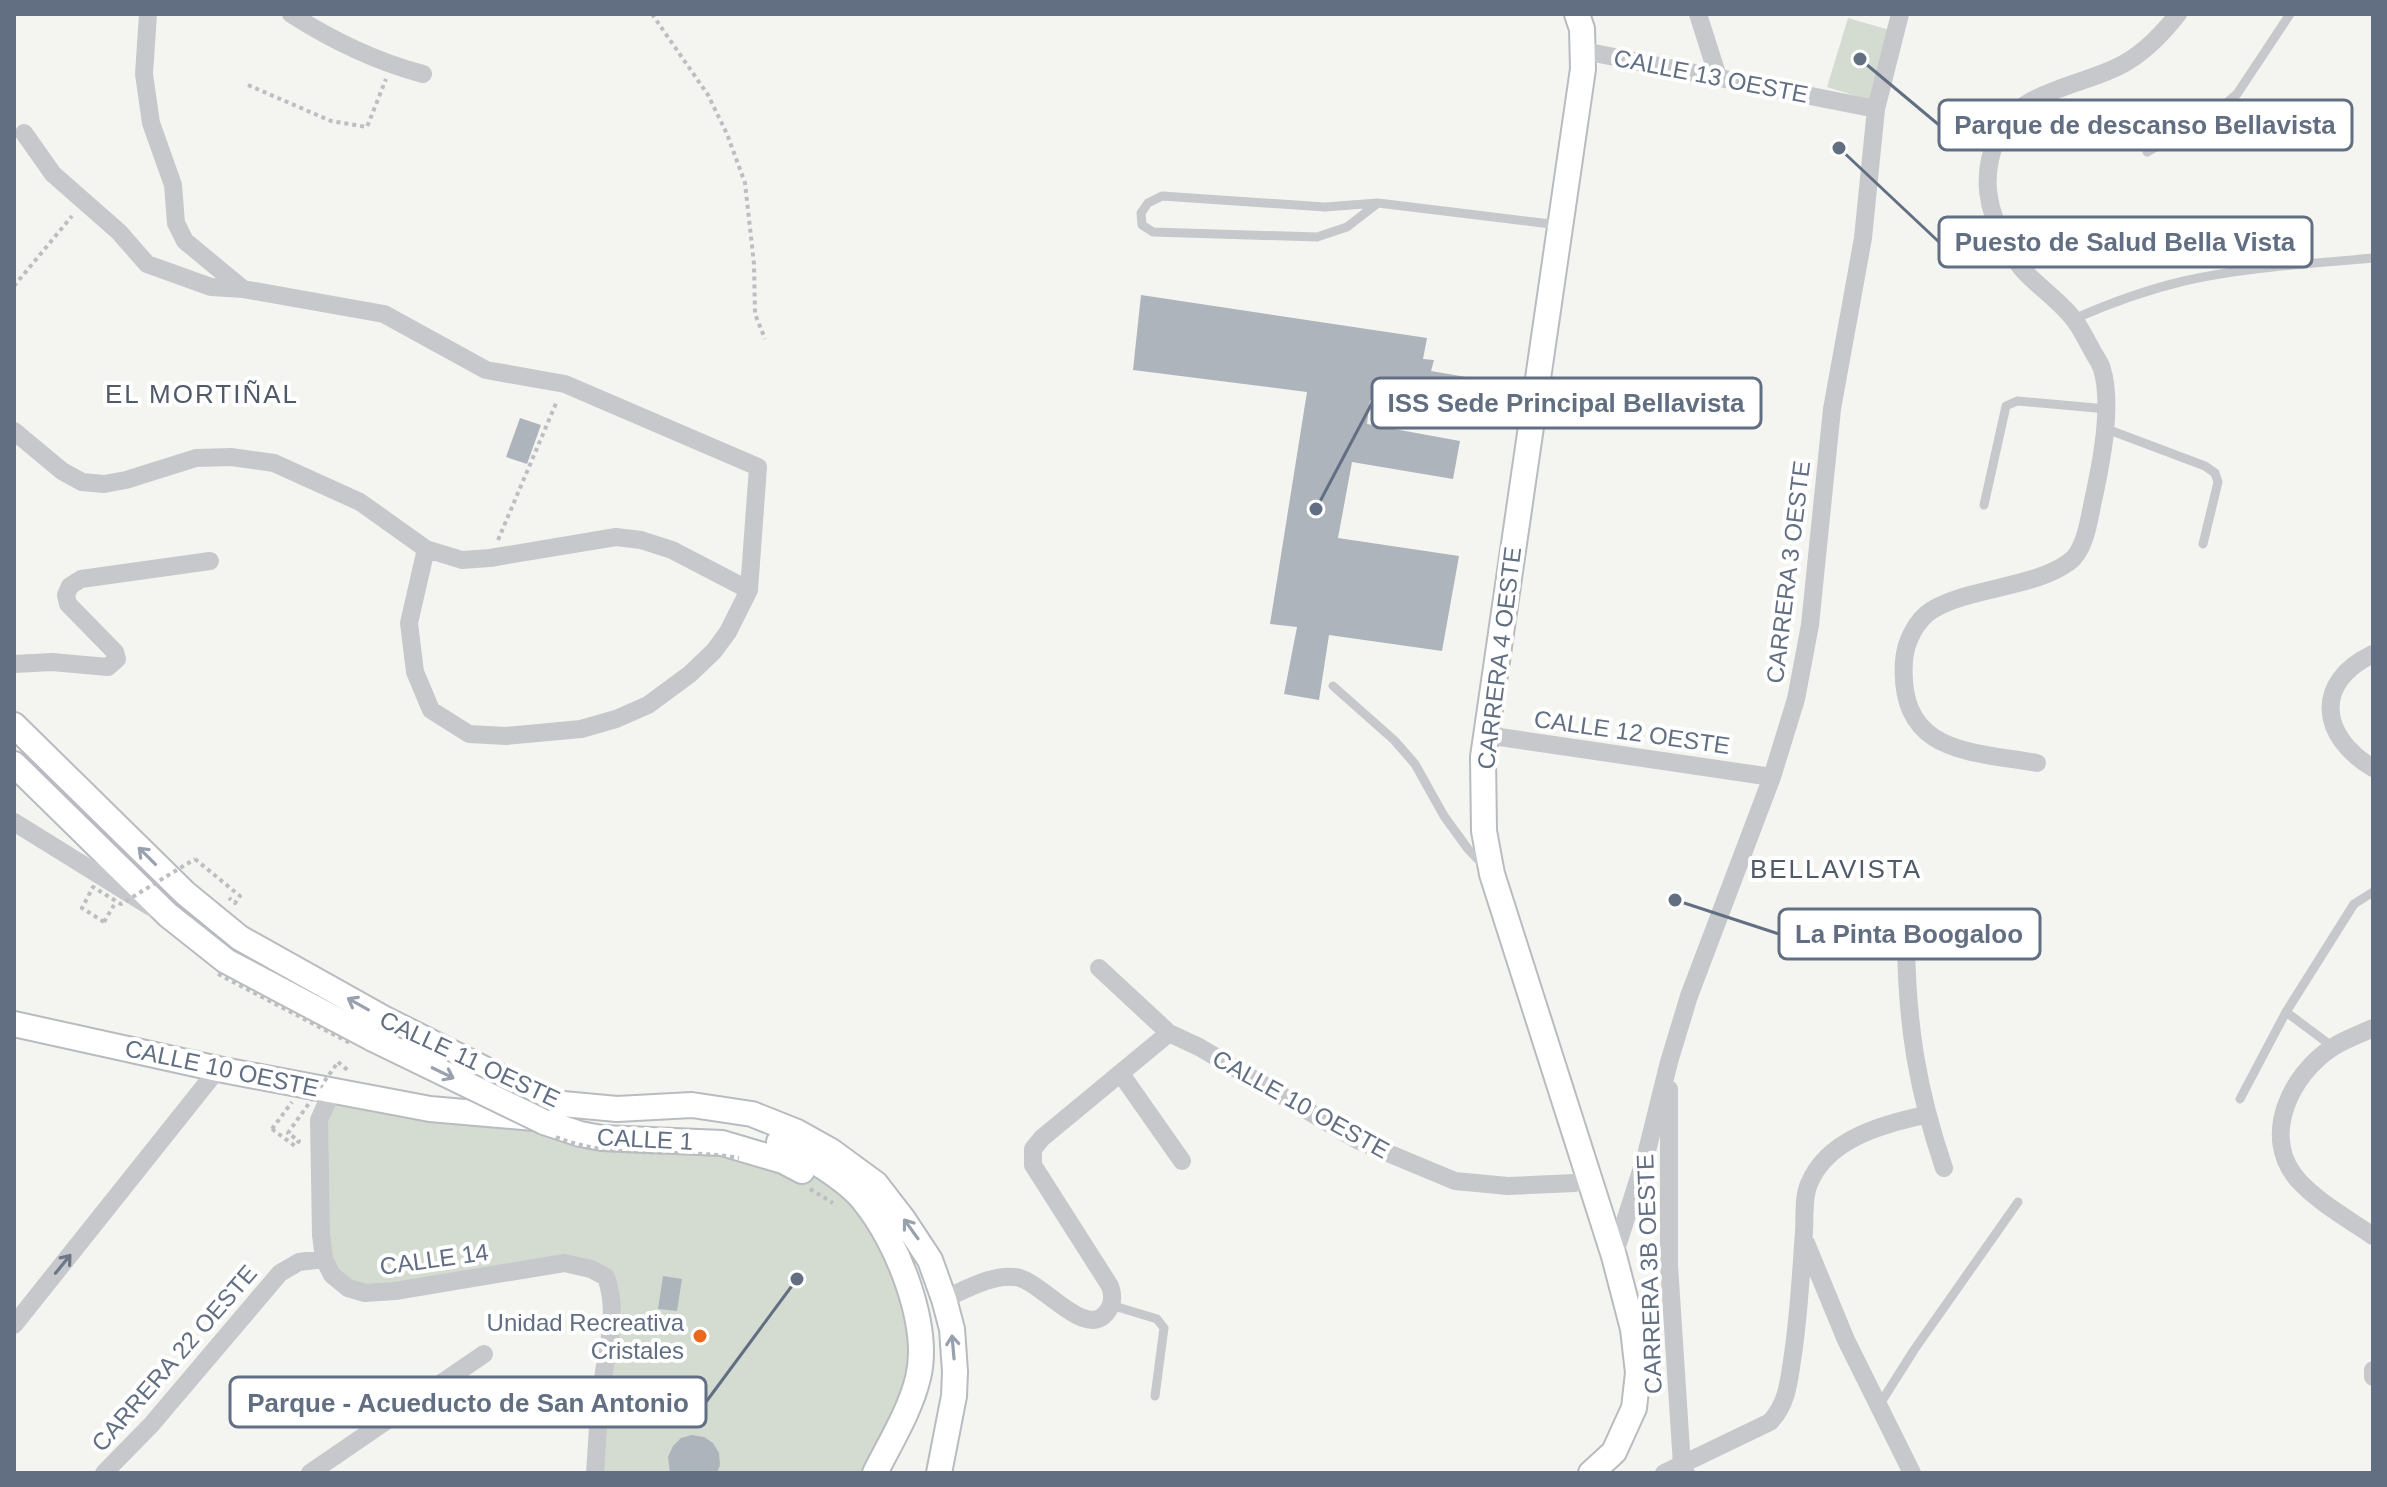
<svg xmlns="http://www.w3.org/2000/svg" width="2387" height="1487" font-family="Helvetica,sans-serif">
	<rect width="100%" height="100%" fill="#f4f5f0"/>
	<path fill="#d4dcd1" d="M1848,18L1893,31L1872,101L1827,87Z
		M332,1091L783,1161L816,1178L856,1207L886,1235L920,1356L875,1473H595L612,1295L591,1269L365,1293L332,1275L321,1173Z"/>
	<path fill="#aeb4bb" d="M1141,295L1427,338L1423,359L1434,360L1431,371L1472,378L1466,412L1370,400L1367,424L1460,441L1453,479L1352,462L1338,538L1459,556L1442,651L1329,635L1319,700L1284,694L1297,627L1270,624L1307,392L1133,370Z
		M520,418L541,425L527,464L506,457Z
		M663,1276L682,1279L677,1311L658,1309Z
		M692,1435L704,1437L713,1443L719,1453L720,1465L717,1473H670L668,1457L673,1446L681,1438Z"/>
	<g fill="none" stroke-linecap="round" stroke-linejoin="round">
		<defs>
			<path id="secondary" d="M1577,14L1582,29L1583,69L1483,757L1484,831L1492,874L1614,1256L1633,1329L1638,1373L1634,1408L1614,1452L1591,1473
				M14,725L185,893L240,938L383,1018L552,1103L617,1109L692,1105L752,1114L797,1132L831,1151L876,1184L903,1219L930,1260L944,1299L952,1329L955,1372L954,1396L939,1473
				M14,764L168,915L226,961L373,1039
				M14,1024L218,1069L430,1109L534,1118
				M544,1122L580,1134L602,1138L722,1143L783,1161L802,1171
				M779,1142C803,1153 848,1180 864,1201C897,1241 931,1325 918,1378C910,1411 890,1443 875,1473"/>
		</defs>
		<use href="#secondary" stroke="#b8bbc0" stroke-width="28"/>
		<path stroke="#bdbec1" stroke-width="4" stroke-dasharray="4 4" stroke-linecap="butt" d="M652,14L708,95L727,134L745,183L754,264L755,314L765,339
			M248,85L331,121L367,127L386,79
			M14,286L72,216
			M498,540L557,401
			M195,859L240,896L235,903L229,898
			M104,922L114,905
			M338,1062L350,1072
			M272,1129L292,1102
			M810,1189L833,1203"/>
		<path stroke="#c6c8cc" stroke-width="9" d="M2147,152L2215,113L2237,94L2290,14
			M1378,203L1347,227L1317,237L1153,232L1142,225L1141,213L1148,203L1162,196L1325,207L1378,203L1559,225
			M2074,319C2110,303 2146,290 2184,281C2246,267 2310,264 2373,258
			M2104,428L2205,466L2215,473L2218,482L2203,544
			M1984,505L2006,406L2017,401L2107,409
			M1333,686L1394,740L1415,764L1444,816L1468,849L1484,866
			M2286,1012L2333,1047
			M2240,1099L2286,1012L2354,904L2373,892
			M1111,1305L1157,1319L1164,1328L1155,1396
			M1878,1407L1914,1350L2018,1202"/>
		<path stroke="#c6c8cc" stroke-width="18" d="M148,14L144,74L151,123L173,185L176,223L185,241L243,289
			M291,14C333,41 374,61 423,74
			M1698,14L1718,77
			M1584,51L1876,109
			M24,133L53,174L119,232L147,264L211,287L243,289L384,314L486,370L565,384L758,467L749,590L728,632L714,651L690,674L648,705L616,719L581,729L506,736L469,734L431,710L415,672L409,623L426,549
			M14,431L62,471L82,482L104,484L126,480L196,458L231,457L274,463L360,502L426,549L462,560L490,558L616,537L641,540L672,550L749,590
			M2373,654C2313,682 2320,737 2373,768
			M14,664L52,662L108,667L117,659L115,652L68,604L66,595L70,586L81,579L210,561
			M1486,735L1772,777
			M2037,763C1967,751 1898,753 1904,661C1905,643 1916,620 1932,610C1970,587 2034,588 2069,562C2085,551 2089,520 2093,501C2101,464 2113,406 2102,369C2100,362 2094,355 2091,348C2085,338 2080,326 2072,317C2058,300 2039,287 2024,271C2017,264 2013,254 2008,246C1986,210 1981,176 1997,137C2017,89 2086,86 2125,63C2146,51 2163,33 2178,14
			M14,822L151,907
			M1906,942C1907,1025 1917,1089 1944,1168
			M1099,968L1169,1033L1199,1047L1359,1141L1455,1181L1508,1186L1575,1183
			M2373,1028C2360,1034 2346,1039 2333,1047C2291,1074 2260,1136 2298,1180C2318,1202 2348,1219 2373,1236
			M1121,1074L1182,1161
			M1669,1089V1265L1682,1465L1686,1473
			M332,1091L319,1120L321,1235L324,1259L332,1275L348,1288L365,1293L395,1291L564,1263L591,1269L606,1277C620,1316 605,1353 601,1393C598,1419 597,1446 595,1473
			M1806,1243L1846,1340L1912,1473
			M1614,1256L1646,1155L1669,1062L1689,996L1772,777L1796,699L1810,625L1832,409L1863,238L1876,109L1900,14
			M944,1299C965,1290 992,1274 1015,1277C1043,1280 1087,1345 1109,1309C1113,1302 1113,1294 1110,1286L1033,1165V1149L1042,1138L1169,1033
			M14,1325L218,1069
			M2373,1370V1377
			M104,1473L151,1425L280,1273L299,1262L324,1259
			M310,1473L484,1354
			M1664,1473L1770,1422C1788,1403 1789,1380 1793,1354C1799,1314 1801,1273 1804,1232C1805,1218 1803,1197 1809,1184C1827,1139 1883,1124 1925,1115"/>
		<use href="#secondary" stroke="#fff" stroke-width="24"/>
		<defs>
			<path id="secondary-bridge" d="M373,1039L544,1122"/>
		</defs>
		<use href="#secondary-bridge" stroke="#b8bbc0" stroke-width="28" stroke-linecap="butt"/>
		<path stroke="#bdbec1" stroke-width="4" stroke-dasharray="4 4" stroke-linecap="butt" d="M104,922L82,908L93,887L121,904L195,859
			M218,974L352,1044
			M272,1129L295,1146L299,1141L288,1133L338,1062
			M556,1137C615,1161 678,1147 739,1158"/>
		<use href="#secondary-bridge" stroke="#fff" stroke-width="24"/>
	</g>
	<defs><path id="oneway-shaft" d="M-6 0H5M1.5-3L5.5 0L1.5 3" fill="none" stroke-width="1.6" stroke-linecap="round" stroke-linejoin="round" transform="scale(2)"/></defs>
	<g stroke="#99a1ae">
		<use href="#oneway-shaft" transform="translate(147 856) rotate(-135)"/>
		<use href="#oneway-shaft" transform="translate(358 1004) rotate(-151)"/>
		<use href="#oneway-shaft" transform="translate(443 1073) rotate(26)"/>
		<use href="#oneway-shaft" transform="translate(911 1229) rotate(-126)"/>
		<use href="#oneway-shaft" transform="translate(953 1347) rotate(-95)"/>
	</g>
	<use stroke="#6c788a" href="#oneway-shaft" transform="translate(63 1264) rotate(-51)"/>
	<circle fill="#eb691a" stroke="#fff" stroke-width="3" cx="700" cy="1336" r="8"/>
	<g text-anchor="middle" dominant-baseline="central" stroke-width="8" stroke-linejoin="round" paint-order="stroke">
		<g font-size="24" fill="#626f83" stroke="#fff">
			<text transform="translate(1711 76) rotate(11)">CALLE 13 OESTE</text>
			<text transform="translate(1788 572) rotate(-83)">CARRERA 3 OESTE</text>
			<text transform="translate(1499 658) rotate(-83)">CARRERA 4 OESTE</text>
			<text transform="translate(1632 732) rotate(8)">CALLE 12 OESTE</text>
			<text transform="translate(470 1059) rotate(25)">CALLE 11 OESTE</text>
			<text transform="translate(222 1068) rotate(12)">CALLE 10 OESTE</text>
			<text transform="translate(1301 1104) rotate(29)">CALLE 10 OESTE</text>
			<text transform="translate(645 1139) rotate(3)">CALLE 1</text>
			<text transform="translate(434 1259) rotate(-8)">CALLE 14</text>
			<text transform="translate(1649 1274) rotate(-92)">CARRERA 3B OESTE</text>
			<text transform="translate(174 1358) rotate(-49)">CARRERA 22 OESTE</text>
		</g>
		<g font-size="24" fill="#626f83" stroke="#fff" text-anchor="end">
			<text x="684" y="1322">Unidad Recreativa<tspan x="684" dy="28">Cristales</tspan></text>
		</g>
		<g font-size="26" letter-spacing="2" fill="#505a68" stroke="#fff">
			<text x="202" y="394">EL MORTIÑAL</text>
			<text x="1836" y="869">BELLAVISTA</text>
		</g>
	</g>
	<path fill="none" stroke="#626f83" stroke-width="3" d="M1860 59L1939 125M1839 148L1939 242M1316 509L1372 403M1675 900L1779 934M797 1279L706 1402"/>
	<g fill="#626f83" stroke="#fff" stroke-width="3">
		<circle cx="1860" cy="59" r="8"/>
		<circle cx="1839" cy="148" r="8"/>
		<circle cx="1316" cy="509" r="8"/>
		<circle cx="1675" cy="900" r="8"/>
		<circle cx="797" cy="1279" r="8"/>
	</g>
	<g fill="#fff" stroke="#626f83" stroke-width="3">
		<rect x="1939" y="100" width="413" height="50" rx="8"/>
		<rect x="1939" y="217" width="373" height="50" rx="8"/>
		<rect x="1372" y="378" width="389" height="50" rx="8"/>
		<rect x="1779" y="909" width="261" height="50" rx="8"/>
		<rect x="230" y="1377" width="476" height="50" rx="8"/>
	</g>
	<g font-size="26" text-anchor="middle" font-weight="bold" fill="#626f83">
		<text x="2145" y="134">Parque de descanso Bellavista</text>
		<text x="2125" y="251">Puesto de Salud Bella Vista</text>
		<text x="1566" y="412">ISS Sede Principal Bellavista</text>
		<text x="1909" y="943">La Pinta Boogaloo</text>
		<text x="468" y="1412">Parque - Acueducto de San Antonio</text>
	</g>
	<rect width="2387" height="1487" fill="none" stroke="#626f83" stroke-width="32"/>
</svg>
